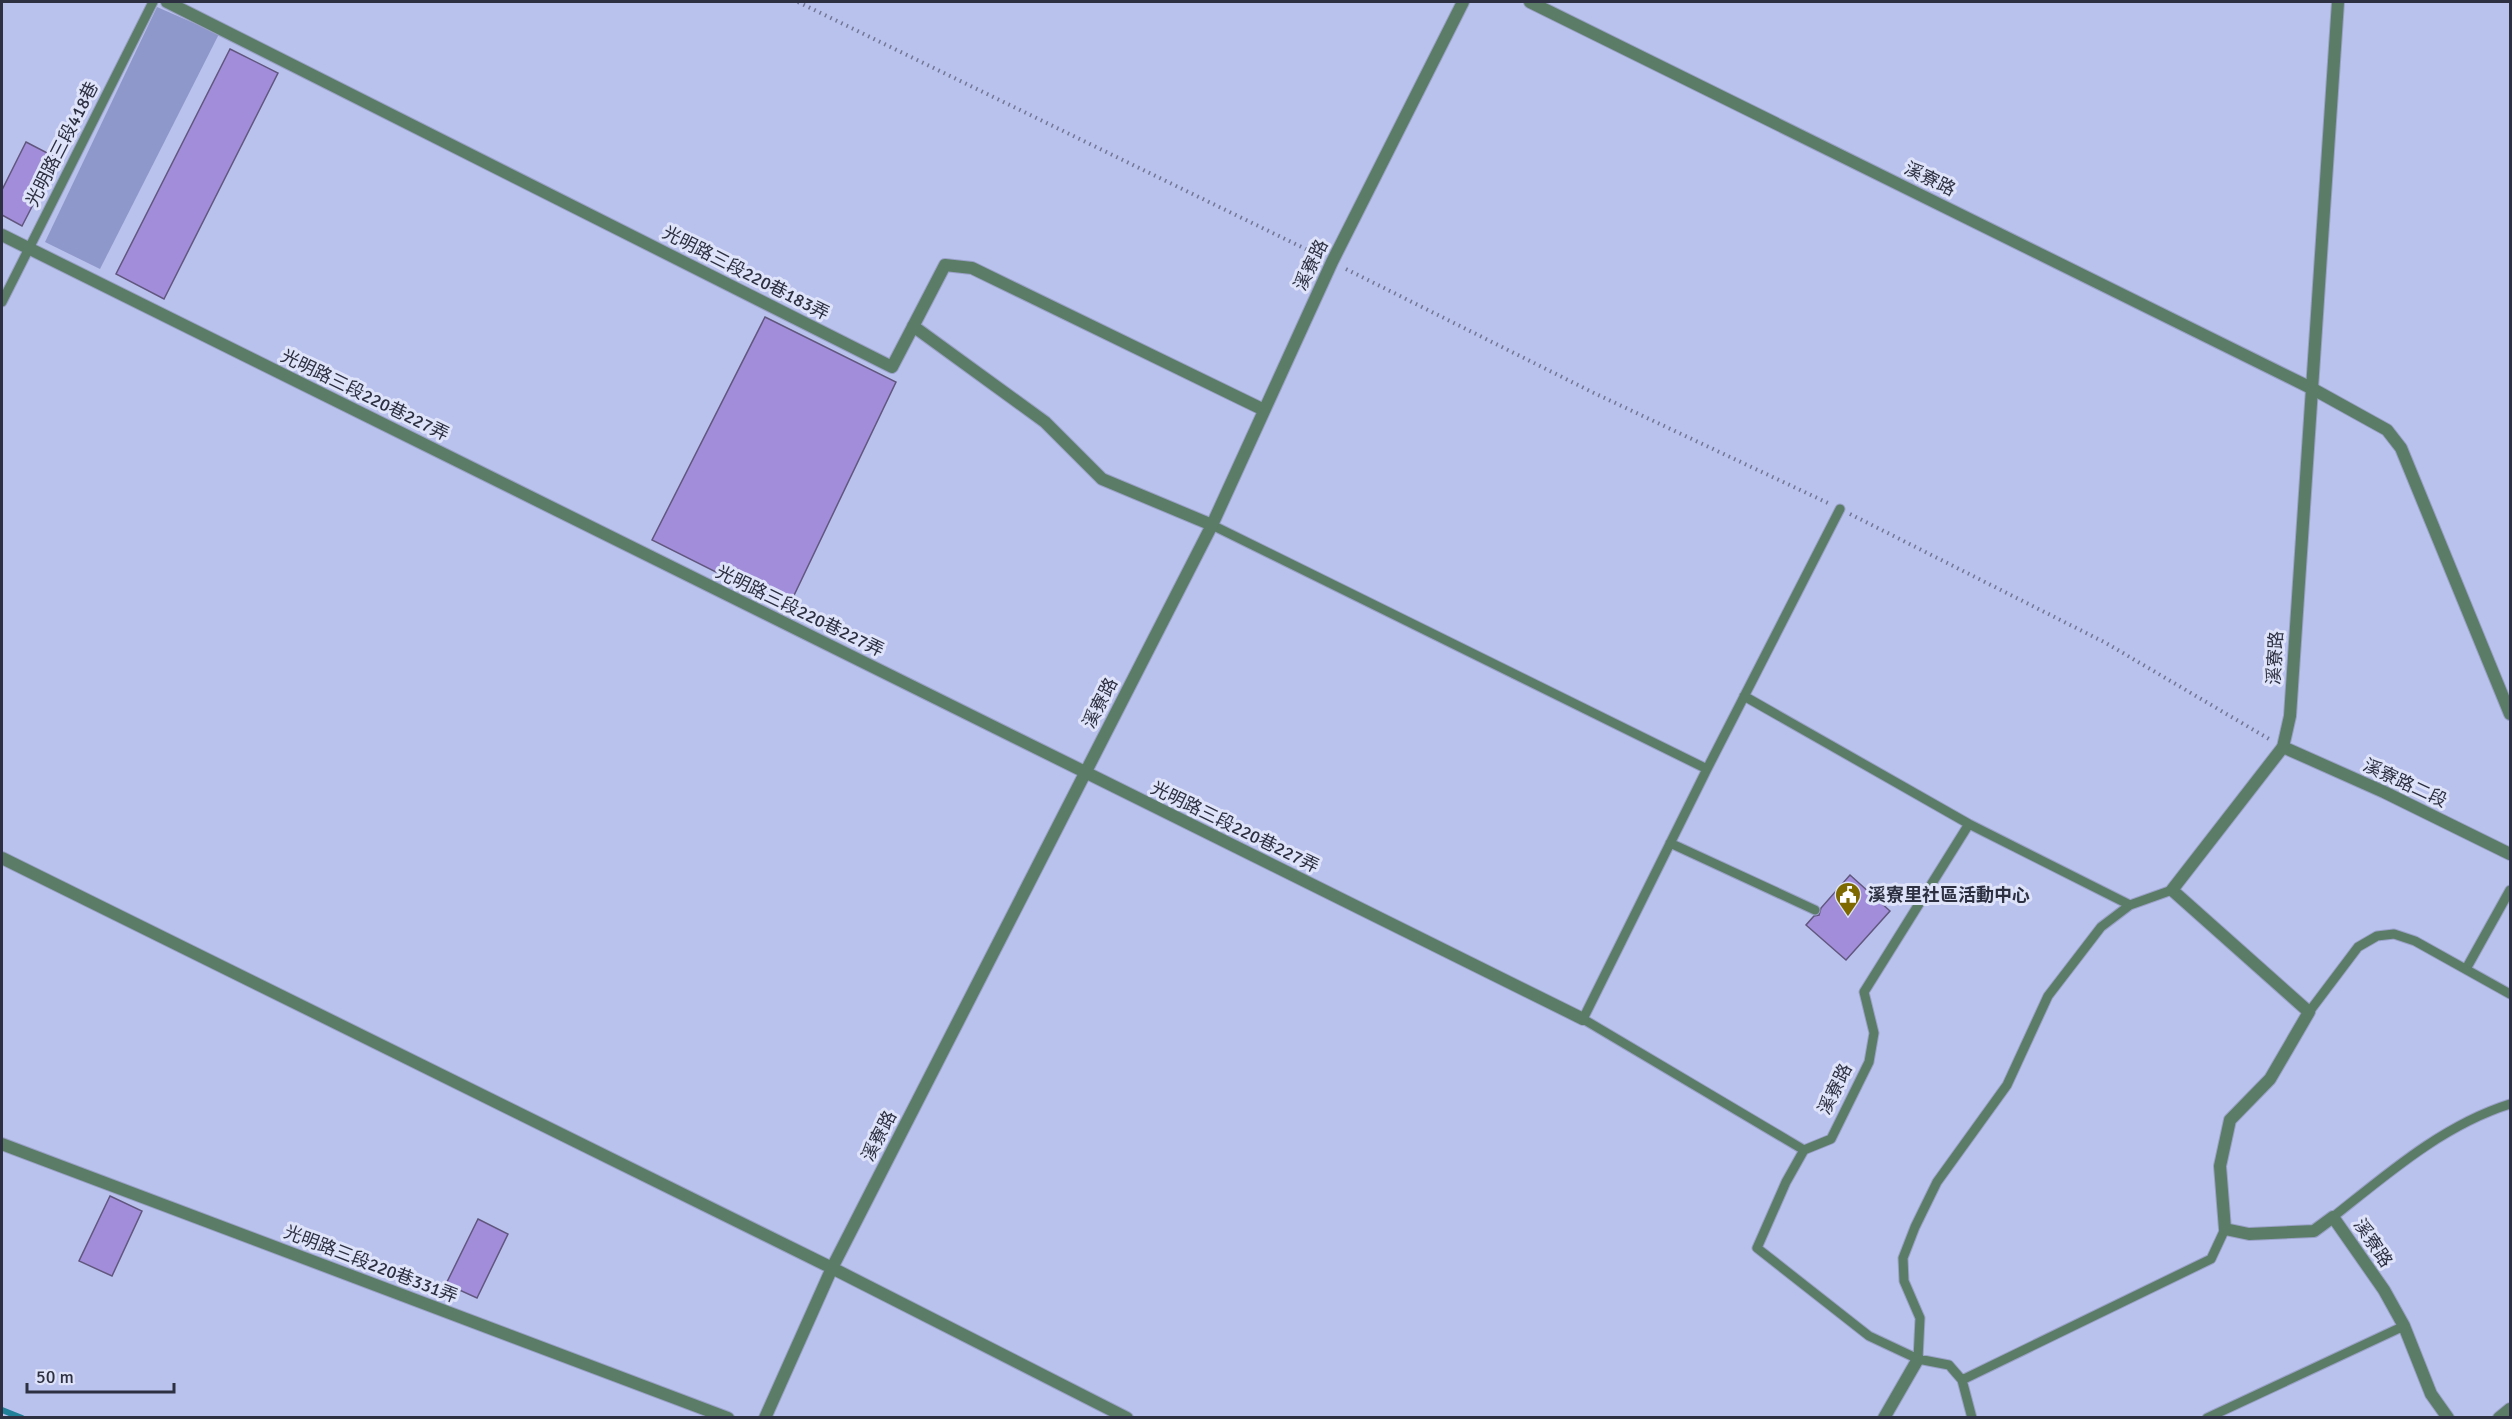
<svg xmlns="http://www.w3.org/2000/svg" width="2512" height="1419" font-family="Signika,'Noto Sans TC',sans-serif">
	<rect width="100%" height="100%" fill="#b9c1ed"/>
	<path fill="#8f98ca" d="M157,7L219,34L100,269L45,242Z"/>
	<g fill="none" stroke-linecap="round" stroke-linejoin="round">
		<path stroke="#208199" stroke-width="6" d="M2,1410L22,1418"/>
	</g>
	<path fill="#a28dda" stroke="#61577e" stroke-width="1.5" d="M230,49L278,73L164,299L116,274Z
		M26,142L57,158L22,226L2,215V190Z
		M765,317L896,382L787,610L730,583L732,580L652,540Z
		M1850,875L1890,911L1846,960L1806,925L1814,916L1819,915L1821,908Z
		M110,1196L142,1211L112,1276L79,1261Z
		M478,1219L508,1234L477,1298L446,1284Z"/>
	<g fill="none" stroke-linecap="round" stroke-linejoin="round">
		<defs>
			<path id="service" d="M2,302L153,2
				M1212,525L1707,769
				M1744,696L1969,824L2130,905
				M1969,824L1864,992L1874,1033L1869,1062L1831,1139L1804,1150L1786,1182L1757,1248L1869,1336L1918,1359L1949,1365L1962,1380L1972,1418
				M1670,843L1815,910
				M2466,969L2510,890
				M2309,1012L2358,947L2377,936L2394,934L2415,941L2510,994
				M1804,1150L1583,1019L1707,769L1840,509
				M2333,1217C2387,1174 2443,1125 2510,1104
				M1918,1359L1920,1318L1904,1281L1903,1258L1915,1227L1937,1182L2007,1085L2048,996L2101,927L2130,905L2172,890
				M1962,1380L2211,1259L2225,1229
				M2207,1418L2404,1326"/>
			<path id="minor" d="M167,2L892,367L945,265L972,268L1262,409
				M1530,2L2313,389L2387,430L2401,448L2510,714
				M2,235L1583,1019
				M913,326L1045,422L1102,479L1212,525
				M2283,747L2384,792L2510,854
				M2,858L832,1268L1127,1418
				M2,1144L728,1418
				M765,1418L832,1268L1212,525L1332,262L1463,2
				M1884,1418L1918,1359
				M2499,1418L2510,1409"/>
			<path id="tertiary" d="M2338,2L2290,716L2283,747L2172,890L2309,1012L2270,1079L2230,1120L2220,1166L2225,1229L2249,1234L2314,1231L2333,1217L2384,1290L2404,1326L2431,1394L2448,1418"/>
		</defs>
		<use href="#service" stroke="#9aa1c7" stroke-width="11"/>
		<use href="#minor" stroke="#9aa1c7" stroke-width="14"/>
		<use href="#tertiary" stroke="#9aa1c7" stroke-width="14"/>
		<path stroke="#717795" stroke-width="4" stroke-dasharray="1.5 4.5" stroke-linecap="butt" d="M798,2L1320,256
			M1346,269L1594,393L1830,504
			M1850,514L2106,643L2269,739"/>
		<use href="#service" stroke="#5b7d67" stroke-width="9"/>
		<use href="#minor" stroke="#5b7d67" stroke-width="12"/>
		<use href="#tertiary" stroke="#5b7d67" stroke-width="12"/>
	</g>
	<defs>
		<symbol id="civic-pin" viewBox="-11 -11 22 30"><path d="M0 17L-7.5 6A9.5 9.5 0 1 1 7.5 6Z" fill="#7d6900" stroke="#dee3fa"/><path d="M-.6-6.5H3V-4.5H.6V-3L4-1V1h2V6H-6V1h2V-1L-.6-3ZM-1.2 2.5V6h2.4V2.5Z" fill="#fff"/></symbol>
	</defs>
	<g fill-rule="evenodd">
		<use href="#civic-pin" x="1833" y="880" width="30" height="40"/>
	</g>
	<g text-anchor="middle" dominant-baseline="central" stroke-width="6" stroke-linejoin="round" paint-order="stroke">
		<g font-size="18" fill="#2d3041" stroke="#dee3fa">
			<text transform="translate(62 144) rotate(-63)">光明路三段418巷</text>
			<text transform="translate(1930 179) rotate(26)">溪寮路</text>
			<text transform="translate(1311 265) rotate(-64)">溪寮路</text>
			<text transform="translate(746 273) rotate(27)">光明路三段220巷183弄</text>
			<text transform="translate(365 395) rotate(26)">光明路三段220巷227弄</text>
			<text transform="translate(800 611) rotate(26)">光明路三段220巷227弄</text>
			<text transform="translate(2275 658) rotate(-87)">溪寮路</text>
			<text transform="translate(1100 703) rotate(-63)">溪寮路</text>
			<text transform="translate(2405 783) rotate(25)">溪寮路二段</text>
			<text transform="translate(1235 827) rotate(26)">光明路三段220巷227弄</text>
			<text transform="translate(1835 1089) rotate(-64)">溪寮路</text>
			<text transform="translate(879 1136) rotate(-63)">溪寮路</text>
			<text transform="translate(2373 1243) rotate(56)">溪寮路</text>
			<text transform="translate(371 1264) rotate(21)">光明路三段220巷331弄</text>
		</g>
		<g font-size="18" font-weight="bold" fill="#2d3041" stroke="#dee3fa" text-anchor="start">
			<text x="1868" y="895">溪寮里社區活動中心</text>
		</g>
	</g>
	<rect width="2512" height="1419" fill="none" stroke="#2d3041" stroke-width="6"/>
	<path d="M27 1383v9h147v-9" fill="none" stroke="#2d3041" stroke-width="3"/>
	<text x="36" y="1383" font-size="18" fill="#2d3041" stroke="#dee3fa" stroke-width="4.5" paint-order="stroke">50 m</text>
</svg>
